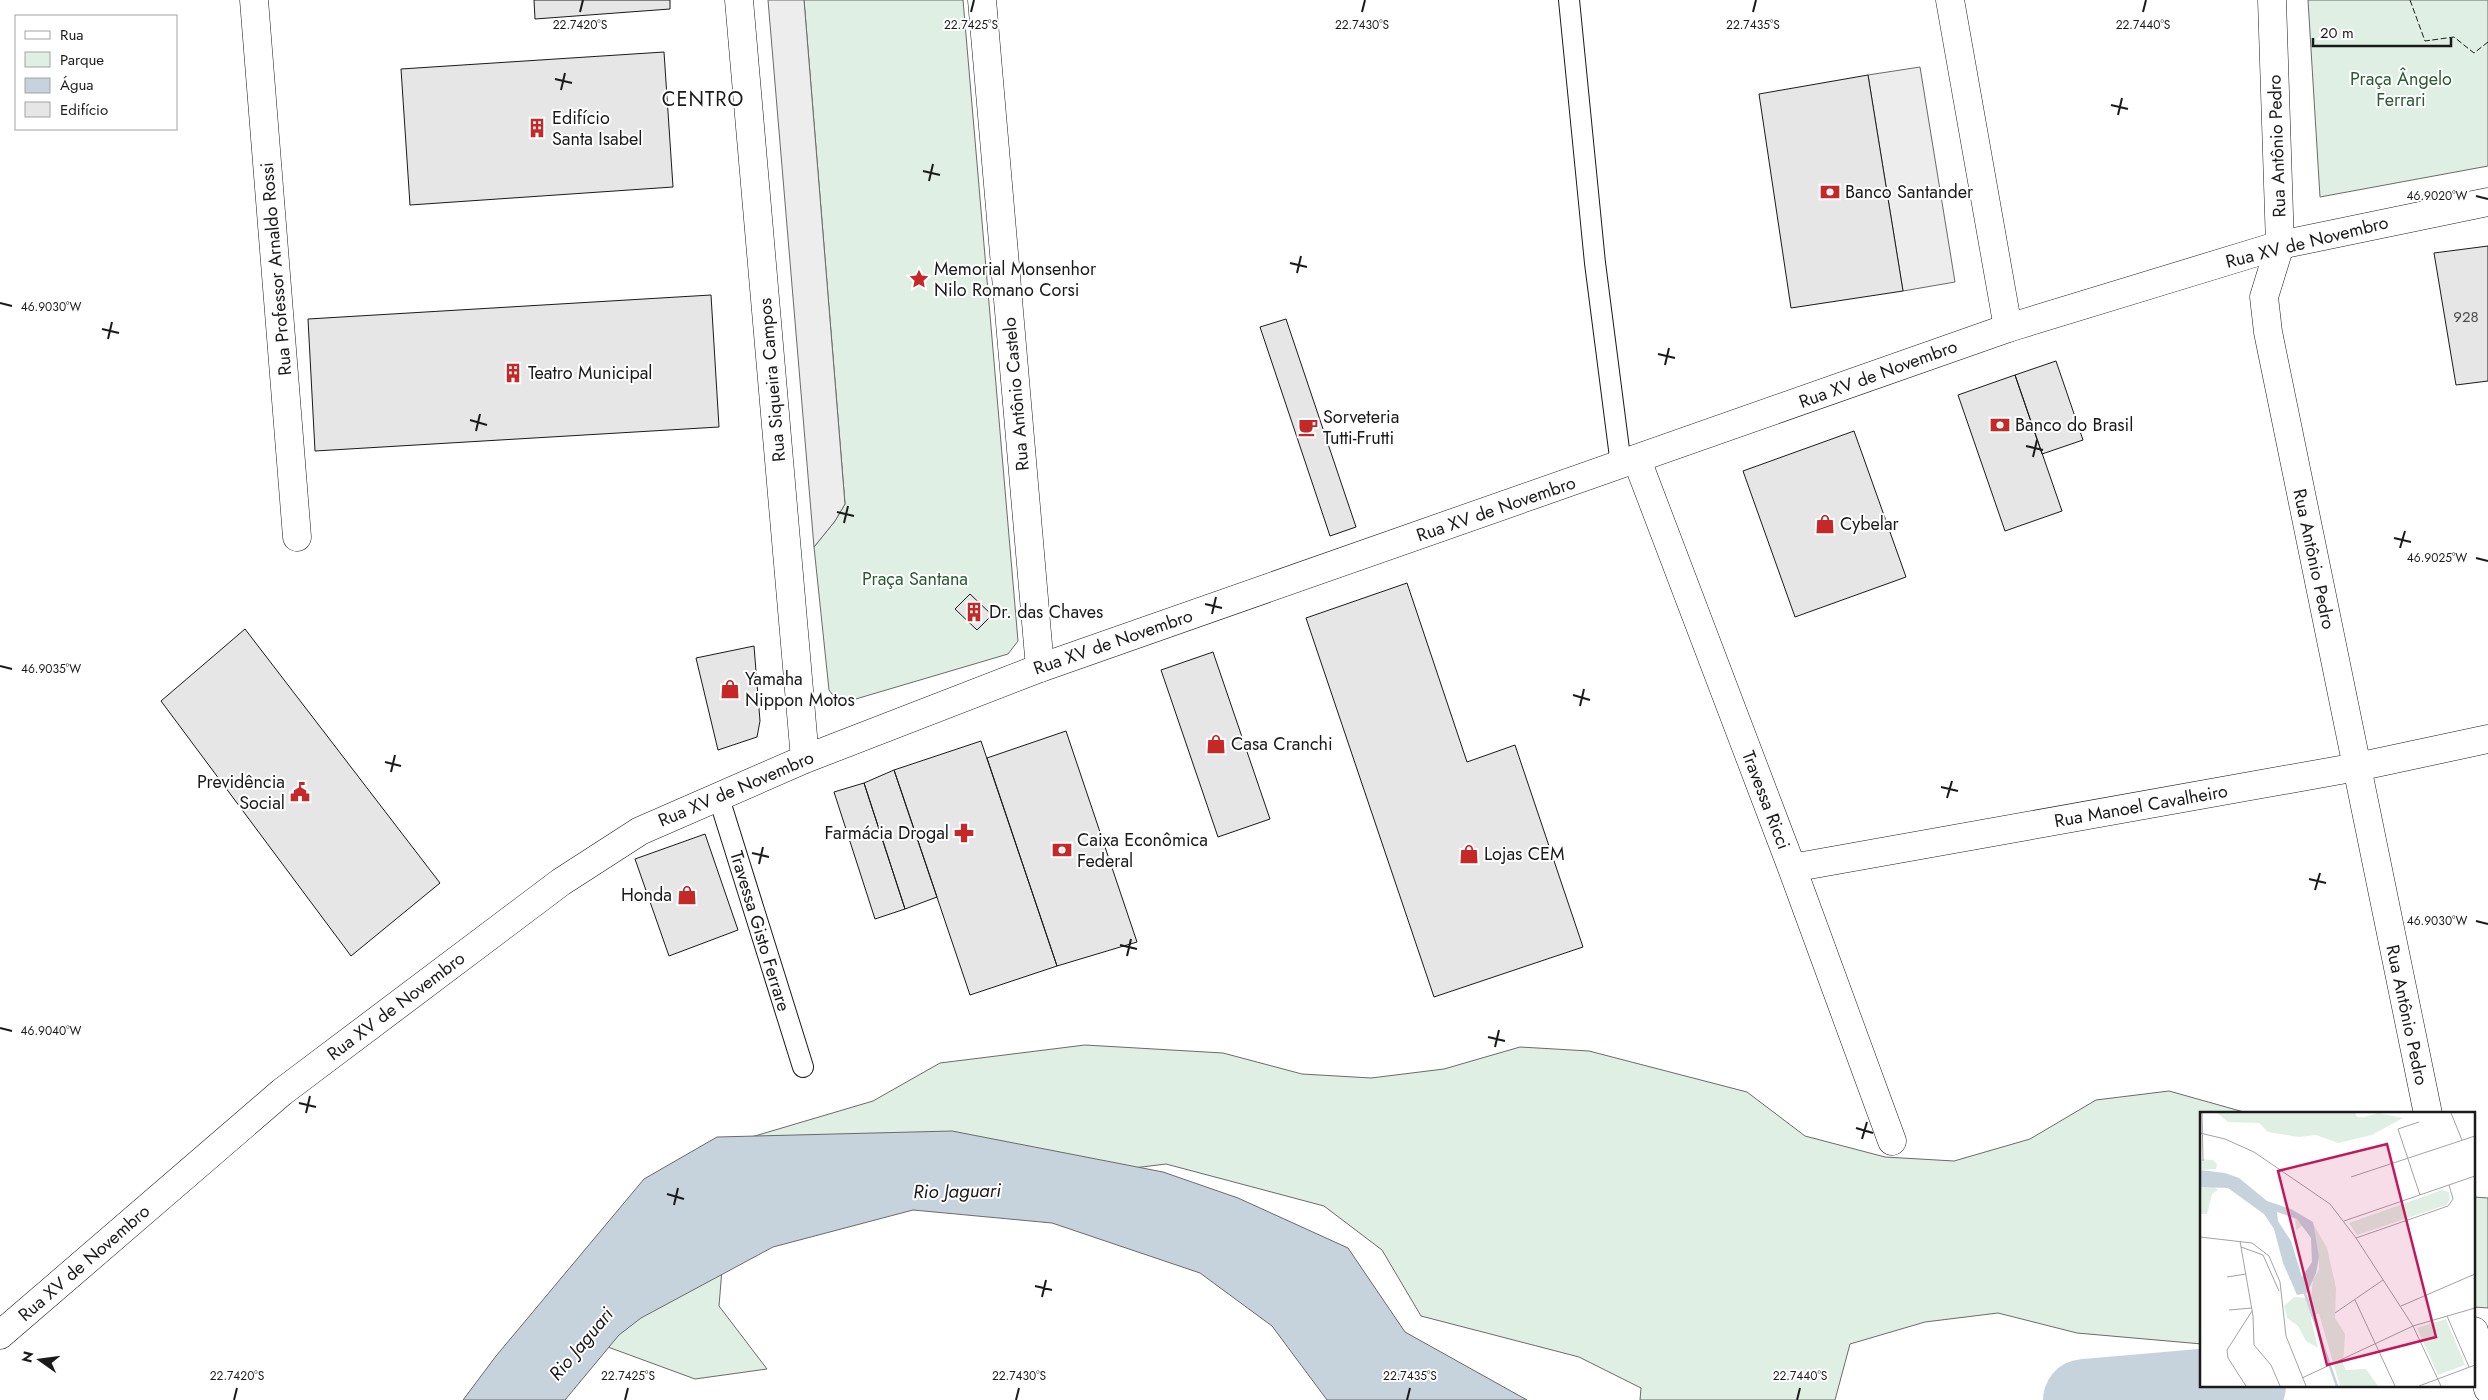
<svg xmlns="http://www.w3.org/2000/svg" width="2488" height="1400" font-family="Jost,sans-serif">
	<rect width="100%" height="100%" fill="#fff"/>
	<path fill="#e0efe3" stroke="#6a6a6a" d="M804,0H963L1018,641L1008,654L849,701L835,698L829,690L814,547L835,521L845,504Z
		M2308,0H2488V166L2320,197Z
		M1085,1045L1223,1053L1302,1074L1371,1078L1444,1069L1520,1047L1589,1051L1747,1092L1805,1136L1885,1157L1954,1161L2030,1139L2096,1100L2169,1091L2251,1114H2202V1344L2077,1333L1998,1313L1925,1322L1850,1344L1835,1400H1640L1641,1388L1579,1357L1421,1316L1382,1250L1324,1206L1166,1164L1093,1173L725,1233L719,1306L767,1369L695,1379L548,1325L721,1146L873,1101L940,1063Z
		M2474,1197L2488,1198V1308L2474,1307Z"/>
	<path fill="#ededed" stroke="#6a6a6a" d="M768,0H804L845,504L835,521L814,547Z
		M1920,67L1955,282L1903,291L1868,75Z"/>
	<path fill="#c6d2dc" stroke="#6a6a6a" d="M952,1131L1163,1172L1238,1198L1348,1248L1405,1332L1527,1400H1327L1272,1326L1200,1273L1052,1223L913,1210L773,1247L641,1318L619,1335L565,1400H463L496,1356L644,1179L717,1137Z"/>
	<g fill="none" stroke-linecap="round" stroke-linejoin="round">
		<path stroke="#c6d2dc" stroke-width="82" d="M2084,1400L2245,1386"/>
	</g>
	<path fill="#e6e6e6" stroke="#1a1a1a" d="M534,0H670V9L535,19Z
		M664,52L673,187L410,205L401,69Z
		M1868,75L1903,291L1791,308L1759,94Z
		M2488,246V381L2456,385L2434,253Z
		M711,295L719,427L315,451L308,319Z
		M1286,319L1356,527L1330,536L1260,327Z
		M2056,361L2083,440L2042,454L2015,375Z
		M2015,375L2062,511L2005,531L1958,395Z
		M1854,431L1906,577L1795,617L1743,471Z
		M1407,583L1467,762L1515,745L1583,947L1434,997L1306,618Z
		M970,594L992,615L977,630L955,609Z
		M245,629L440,883L351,956L161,701Z
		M754,646L760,721L757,737L718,750L696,658Z
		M1213,652L1270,819L1218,837L1161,670Z
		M1066,731L1137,942L1057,966L987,758Z
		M981,741L1057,966L970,995L894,770Z
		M894,770L937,897L905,909L864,783Z
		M864,783L905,909L875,919L834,792Z
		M705,834L738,930L669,956L635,859Z"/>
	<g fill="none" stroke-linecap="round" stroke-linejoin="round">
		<defs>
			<path id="service" d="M1569,0L1595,263L1621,465
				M718,795L803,1067"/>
			<path id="minor" d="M254,0L297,537
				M982,0L1040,668
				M1950,0L2008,328
				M2280,245L2264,297L2268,332L2428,1114
				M1637,460L1792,868L1892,1141
				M1792,868L2357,767L2488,739
				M2474,1331L2488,1389"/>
			<path id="tertiary" d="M2280,245L2488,202"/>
			<path id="secondary" d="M739,0L805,759
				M0,1335L282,1092L561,882L640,831L805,759L1040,668L2008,328L2280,245L2272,0"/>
		</defs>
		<use href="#service" stroke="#1a1a1a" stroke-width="22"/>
		<use href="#minor" stroke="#1a1a1a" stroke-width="29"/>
		<use href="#tertiary" stroke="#1a1a1a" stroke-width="29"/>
		<use href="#secondary" stroke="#1a1a1a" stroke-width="29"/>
		<use href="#service" stroke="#fff" stroke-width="20"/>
		<use href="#minor" stroke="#fff" stroke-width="28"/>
		<use href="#tertiary" stroke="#fff" stroke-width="28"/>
		<use href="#secondary" stroke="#fff" stroke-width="28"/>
		<path stroke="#1a1a1a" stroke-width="1" stroke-dasharray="6 2.5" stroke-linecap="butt" d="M2410,0L2425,41L2454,37L2474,53L2488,42"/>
	</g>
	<path fill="none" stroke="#1a1a1a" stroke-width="2" d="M580,12L583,0M971,12L974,0M1362,12L1365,0M1753,12L1756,0M2143,12L2146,0M555,79L572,83M561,90L565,73M2111,105L2128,109M2118,115L2122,98M923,171L940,175M929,181L933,164M2476,196L2488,199M1290,263L1307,267M1297,273L1301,256M0,303L12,306M102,329L119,333M108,339L112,322M1658,354L1675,358M1665,365L1669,348M470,420L487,425M476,431L480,414M2026,446L2043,450M2033,457L2037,440M837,512L854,516M844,523L848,506M2394,538L2411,542M2400,548L2405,531M2476,558L2488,561M1205,604L1222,608M1212,614L1216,597M0,666L12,669M1573,695L1590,700M1580,706L1584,689M385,762L401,766M391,772L395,755M1941,787L1958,791M1947,798L1952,781M752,853L769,857M759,864L763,847M2309,879L2326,883M2315,890L2320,873M2476,921L2488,924M1120,945L1137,949M1127,956L1131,939M0,1028L12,1031M1488,1037L1505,1041M1495,1047L1499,1030M299,1103L316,1107M306,1113L310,1096M1856,1128L1873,1133M1862,1139L1867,1122M667,1194L684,1199M674,1205L678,1188M1035,1286L1052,1290M1042,1297L1046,1280M234,1400L237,1388M625,1400L628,1388M1016,1400L1019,1388M1407,1400L1410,1388M1797,1400L1800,1388"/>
	<defs>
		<symbol id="building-bare" viewBox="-9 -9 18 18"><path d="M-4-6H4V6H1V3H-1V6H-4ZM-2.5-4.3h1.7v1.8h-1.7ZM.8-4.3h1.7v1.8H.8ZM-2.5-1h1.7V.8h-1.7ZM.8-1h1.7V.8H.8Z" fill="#c62828" stroke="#fff" stroke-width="2.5" paint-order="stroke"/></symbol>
		<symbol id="bank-bare" viewBox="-9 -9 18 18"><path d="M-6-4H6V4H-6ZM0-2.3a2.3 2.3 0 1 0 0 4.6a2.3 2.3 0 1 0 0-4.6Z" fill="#c62828" stroke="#fff" stroke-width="2.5" paint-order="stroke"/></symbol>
		<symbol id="sight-bare" viewBox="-9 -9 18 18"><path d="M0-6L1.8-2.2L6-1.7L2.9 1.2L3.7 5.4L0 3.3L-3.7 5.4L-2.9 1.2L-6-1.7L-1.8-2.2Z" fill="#c62828" stroke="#fff" stroke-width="2.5" paint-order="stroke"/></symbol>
		<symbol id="cafe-bare" viewBox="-9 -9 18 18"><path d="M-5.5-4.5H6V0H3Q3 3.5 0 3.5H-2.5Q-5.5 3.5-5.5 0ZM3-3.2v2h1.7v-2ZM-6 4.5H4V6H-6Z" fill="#c62828" stroke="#fff" stroke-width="2.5" paint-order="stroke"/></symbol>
		<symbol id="shop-bare" viewBox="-9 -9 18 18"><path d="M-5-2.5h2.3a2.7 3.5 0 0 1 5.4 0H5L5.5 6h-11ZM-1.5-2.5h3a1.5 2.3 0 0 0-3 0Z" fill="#c62828" stroke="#fff" stroke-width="2.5" paint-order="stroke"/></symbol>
		<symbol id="civic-bare" viewBox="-9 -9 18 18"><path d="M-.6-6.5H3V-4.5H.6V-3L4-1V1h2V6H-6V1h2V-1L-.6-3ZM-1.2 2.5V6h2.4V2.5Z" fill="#c62828" stroke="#fff" stroke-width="2.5" paint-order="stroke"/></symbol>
		<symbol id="pharmacy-bare" viewBox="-9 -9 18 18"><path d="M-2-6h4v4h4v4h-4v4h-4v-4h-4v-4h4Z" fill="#c62828" stroke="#fff" stroke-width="2.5" paint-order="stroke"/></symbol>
	</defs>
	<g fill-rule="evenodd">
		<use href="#building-bare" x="523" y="114" width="28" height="28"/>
		<use href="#bank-bare" x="1816" y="178" width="28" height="28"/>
		<use href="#sight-bare" x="905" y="265" width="28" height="28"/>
		<use href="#building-bare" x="499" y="359" width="28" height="28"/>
		<use href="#bank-bare" x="1986" y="411" width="28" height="28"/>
		<use href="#cafe-bare" x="1294" y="413" width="28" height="28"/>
		<use href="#shop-bare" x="1811" y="510" width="28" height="28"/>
		<use href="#building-bare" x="960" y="598" width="28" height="28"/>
		<use href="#shop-bare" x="716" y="675" width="28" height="28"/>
		<use href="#shop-bare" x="1202" y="730" width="28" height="28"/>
		<use href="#civic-bare" x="286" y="778" width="28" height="28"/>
		<use href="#pharmacy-bare" x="950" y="819" width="28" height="28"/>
		<use href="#bank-bare" x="1048" y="836" width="28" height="28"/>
		<use href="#shop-bare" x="1455" y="840" width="28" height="28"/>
		<use href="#shop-bare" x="673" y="881" width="28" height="28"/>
	</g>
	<g text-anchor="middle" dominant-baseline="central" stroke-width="4" stroke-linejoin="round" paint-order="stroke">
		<g font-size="15" fill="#4d4d4d">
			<text x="2466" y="317">928</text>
		</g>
		<g font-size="18" fill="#2b5a34" stroke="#fff">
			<text x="2401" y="79">Praça Ângelo<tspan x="2401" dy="21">Ferrari</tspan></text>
			<text x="915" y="579">Praça Santana</text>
		</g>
		<g font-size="18" fill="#1a1a1a" stroke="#fff" text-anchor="start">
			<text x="552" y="118">Edifício<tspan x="552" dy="21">Santa Isabel</tspan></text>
			<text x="1845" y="192">Banco Santander</text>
			<text x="934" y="269">Memorial Monsenhor<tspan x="934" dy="21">Nilo Romano Corsi</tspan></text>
			<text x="528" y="373">Teatro Municipal</text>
			<text x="1323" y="417">Sorveteria<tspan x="1323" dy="21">Tutti-Frutti</tspan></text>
			<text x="2015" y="425">Banco do Brasil</text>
			<text x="1840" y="524">Cybelar</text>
			<text x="989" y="612">Dr. das Chaves</text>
			<text x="745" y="679">Yamaha<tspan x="745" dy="21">Nippon Motos</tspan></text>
			<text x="1231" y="744">Casa Cranchi</text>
			<text x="285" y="782" text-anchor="end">Previdência<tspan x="285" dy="21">Social</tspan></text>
			<text x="949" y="833" text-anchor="end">Farmácia Drogal</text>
			<text x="1077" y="840">Caixa Econômica<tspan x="1077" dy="21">Federal</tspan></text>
			<text x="1484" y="854">Lojas CEM</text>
			<text x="672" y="895" text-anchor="end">Honda</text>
		</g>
		<g font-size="18" fill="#1a1a1a" stroke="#fff">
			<text transform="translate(2277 146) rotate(-92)">Rua Antônio Pedro</text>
			<text transform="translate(2307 242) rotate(-14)">Rua XV de Novembro</text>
			<text transform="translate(276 269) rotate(-95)">Rua Professor Arnaldo Rossi</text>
			<text transform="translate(1878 374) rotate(-20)">Rua XV de Novembro</text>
			<text transform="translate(772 380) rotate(-95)">Rua Siqueira Campos</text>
			<text transform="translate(1016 394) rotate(-95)">Rua Antônio Castelo</text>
			<text transform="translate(1496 509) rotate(-19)">Rua XV de Novembro</text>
			<text transform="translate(2314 559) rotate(78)">Rua Antônio Pedro</text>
			<text transform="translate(1113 642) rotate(-19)">Rua XV de Novembro</text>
			<text transform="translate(736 789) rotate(-23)">Rua XV de Novembro</text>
			<text transform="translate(1766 800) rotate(69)">Travessa Ricci</text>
			<text transform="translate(2141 806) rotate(-10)">Rua Manoel Cavalheiro</text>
			<text transform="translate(760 931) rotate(73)">Travessa Gisto Ferrare</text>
			<text transform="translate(396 1006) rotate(-37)">Rua XV de Novembro</text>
			<text transform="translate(2407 1015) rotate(78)">Rua Antônio Pedro</text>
			<text transform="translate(84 1263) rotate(-41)">Rua XV de Novembro</text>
		</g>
		<g font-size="19" font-style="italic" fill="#1a1a1a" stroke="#fff">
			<text transform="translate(957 1191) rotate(-1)">Rio Jaguari</text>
			<text transform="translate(581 1344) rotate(-50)">Rio Jaguari</text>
		</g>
		<g font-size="20" letter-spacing="1" fill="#1a1a1a" stroke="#fff">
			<text x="703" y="99">CENTRO</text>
		</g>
	</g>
	<g transform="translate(2200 1112)">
		<rect width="275" height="275" fill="#fff"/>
		<path d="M17,1H155L157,5H164L178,1L203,6L172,23L138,31L116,23L99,25L68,20L59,11L28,10ZM0,47L13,48L17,52L16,57L0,58ZM13,74L18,78L12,82L7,102H0V75ZM242,78L249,80L250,88L246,93L157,123L149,111ZM95,100L112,110L127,136L136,176L135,206L145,222L143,252L146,258L166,257L178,274H140L119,202H112L111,207L118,236L106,229L98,214L87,206L84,194L94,185L111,186L113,168L119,158V145L105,112L96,118ZM246,207L265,253L238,263L217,216Z" fill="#e0efe3"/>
		<path d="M0,58L25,61L39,66L67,89L91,97L113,110L119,145L116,161L107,181L97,183L83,151L74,117L64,102L28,76L0,75ZM77,100L97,107L111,126L112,150L102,165L91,129L78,109Z" fill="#c6d2dc" fill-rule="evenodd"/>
		<path fill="none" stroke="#c6d2dc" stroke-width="2.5" d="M102,173L137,274"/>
		<path fill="none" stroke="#a3a3a3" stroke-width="1" d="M2,1L3,49M251,1L262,28M219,10L198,17L220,83M0,21L25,27L54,40L130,92L156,126L213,214L275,196M151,65L275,24M144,109L275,64M0,125L52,131L69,144L80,170L86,224L106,274M156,126L248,94L253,87L249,73M40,129L53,204L54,233L71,253L80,274M41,135L63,143L79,179M27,165L46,162M155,188L195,274M201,194L275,162M29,198L52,196M135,201L183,168M247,204L269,255M102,266L213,214L241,274M46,274L28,246L27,238L52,199M219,274L275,253"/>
		<path fill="#c2185b" fill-opacity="0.15" stroke="#c2185b" stroke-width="2.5" d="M187,32L236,225L127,253L78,59Z"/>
		<rect width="275" height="275" fill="none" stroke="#1a1a1a" stroke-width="2.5"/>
	</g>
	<g font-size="12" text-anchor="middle" fill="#1a1a1a" stroke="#fff" stroke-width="4" stroke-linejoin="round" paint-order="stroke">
		<text x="580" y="29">22.7420°S</text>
		<text x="971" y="29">22.7425°S</text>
		<text x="1362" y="29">22.7430°S</text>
		<text x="1753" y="29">22.7435°S</text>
		<text x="2143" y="29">22.7440°S</text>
		<text x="2437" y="200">46.9020°W</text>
		<text x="51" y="311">46.9030°W</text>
		<text x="2437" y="562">46.9025°W</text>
		<text x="51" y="673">46.9035°W</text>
		<text x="2437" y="925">46.9030°W</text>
		<text x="51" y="1035">46.9040°W</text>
		<text x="237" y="1380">22.7420°S</text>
		<text x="628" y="1380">22.7425°S</text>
		<text x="1019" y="1380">22.7430°S</text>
		<text x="1410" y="1380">22.7435°S</text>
		<text x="1800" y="1380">22.7440°S</text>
	</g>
	<rect x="15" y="15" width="162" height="115" fill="#ffffff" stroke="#a3a3a3"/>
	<rect x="25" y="31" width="25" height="8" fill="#ffffff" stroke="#a3a3a3"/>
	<text x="60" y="40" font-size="15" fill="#1a1a1a">Rua</text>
	<rect x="25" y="52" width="25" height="15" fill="#e0efe3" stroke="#a3a3a3"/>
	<text x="60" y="65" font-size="15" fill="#1a1a1a">Parque</text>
	<rect x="25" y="78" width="25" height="15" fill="#c6d2dc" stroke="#a3a3a3"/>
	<text x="60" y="90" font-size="15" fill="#1a1a1a">Água</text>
	<rect x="25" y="102" width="25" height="15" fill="#e6e6e6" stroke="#a3a3a3"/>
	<text x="60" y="115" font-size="15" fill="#1a1a1a">Edifício</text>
	<g transform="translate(40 1360) rotate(284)" stroke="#ffffff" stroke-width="4" paint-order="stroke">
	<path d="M0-4L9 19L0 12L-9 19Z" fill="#1a1a1a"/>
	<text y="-8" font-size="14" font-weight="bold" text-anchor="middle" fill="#1a1a1a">N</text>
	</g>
	<path d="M2313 38v8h138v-8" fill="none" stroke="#1a1a1a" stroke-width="2.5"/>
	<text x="2320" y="38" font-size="15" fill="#1a1a1a" stroke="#ffffff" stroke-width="4" paint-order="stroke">20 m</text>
</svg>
